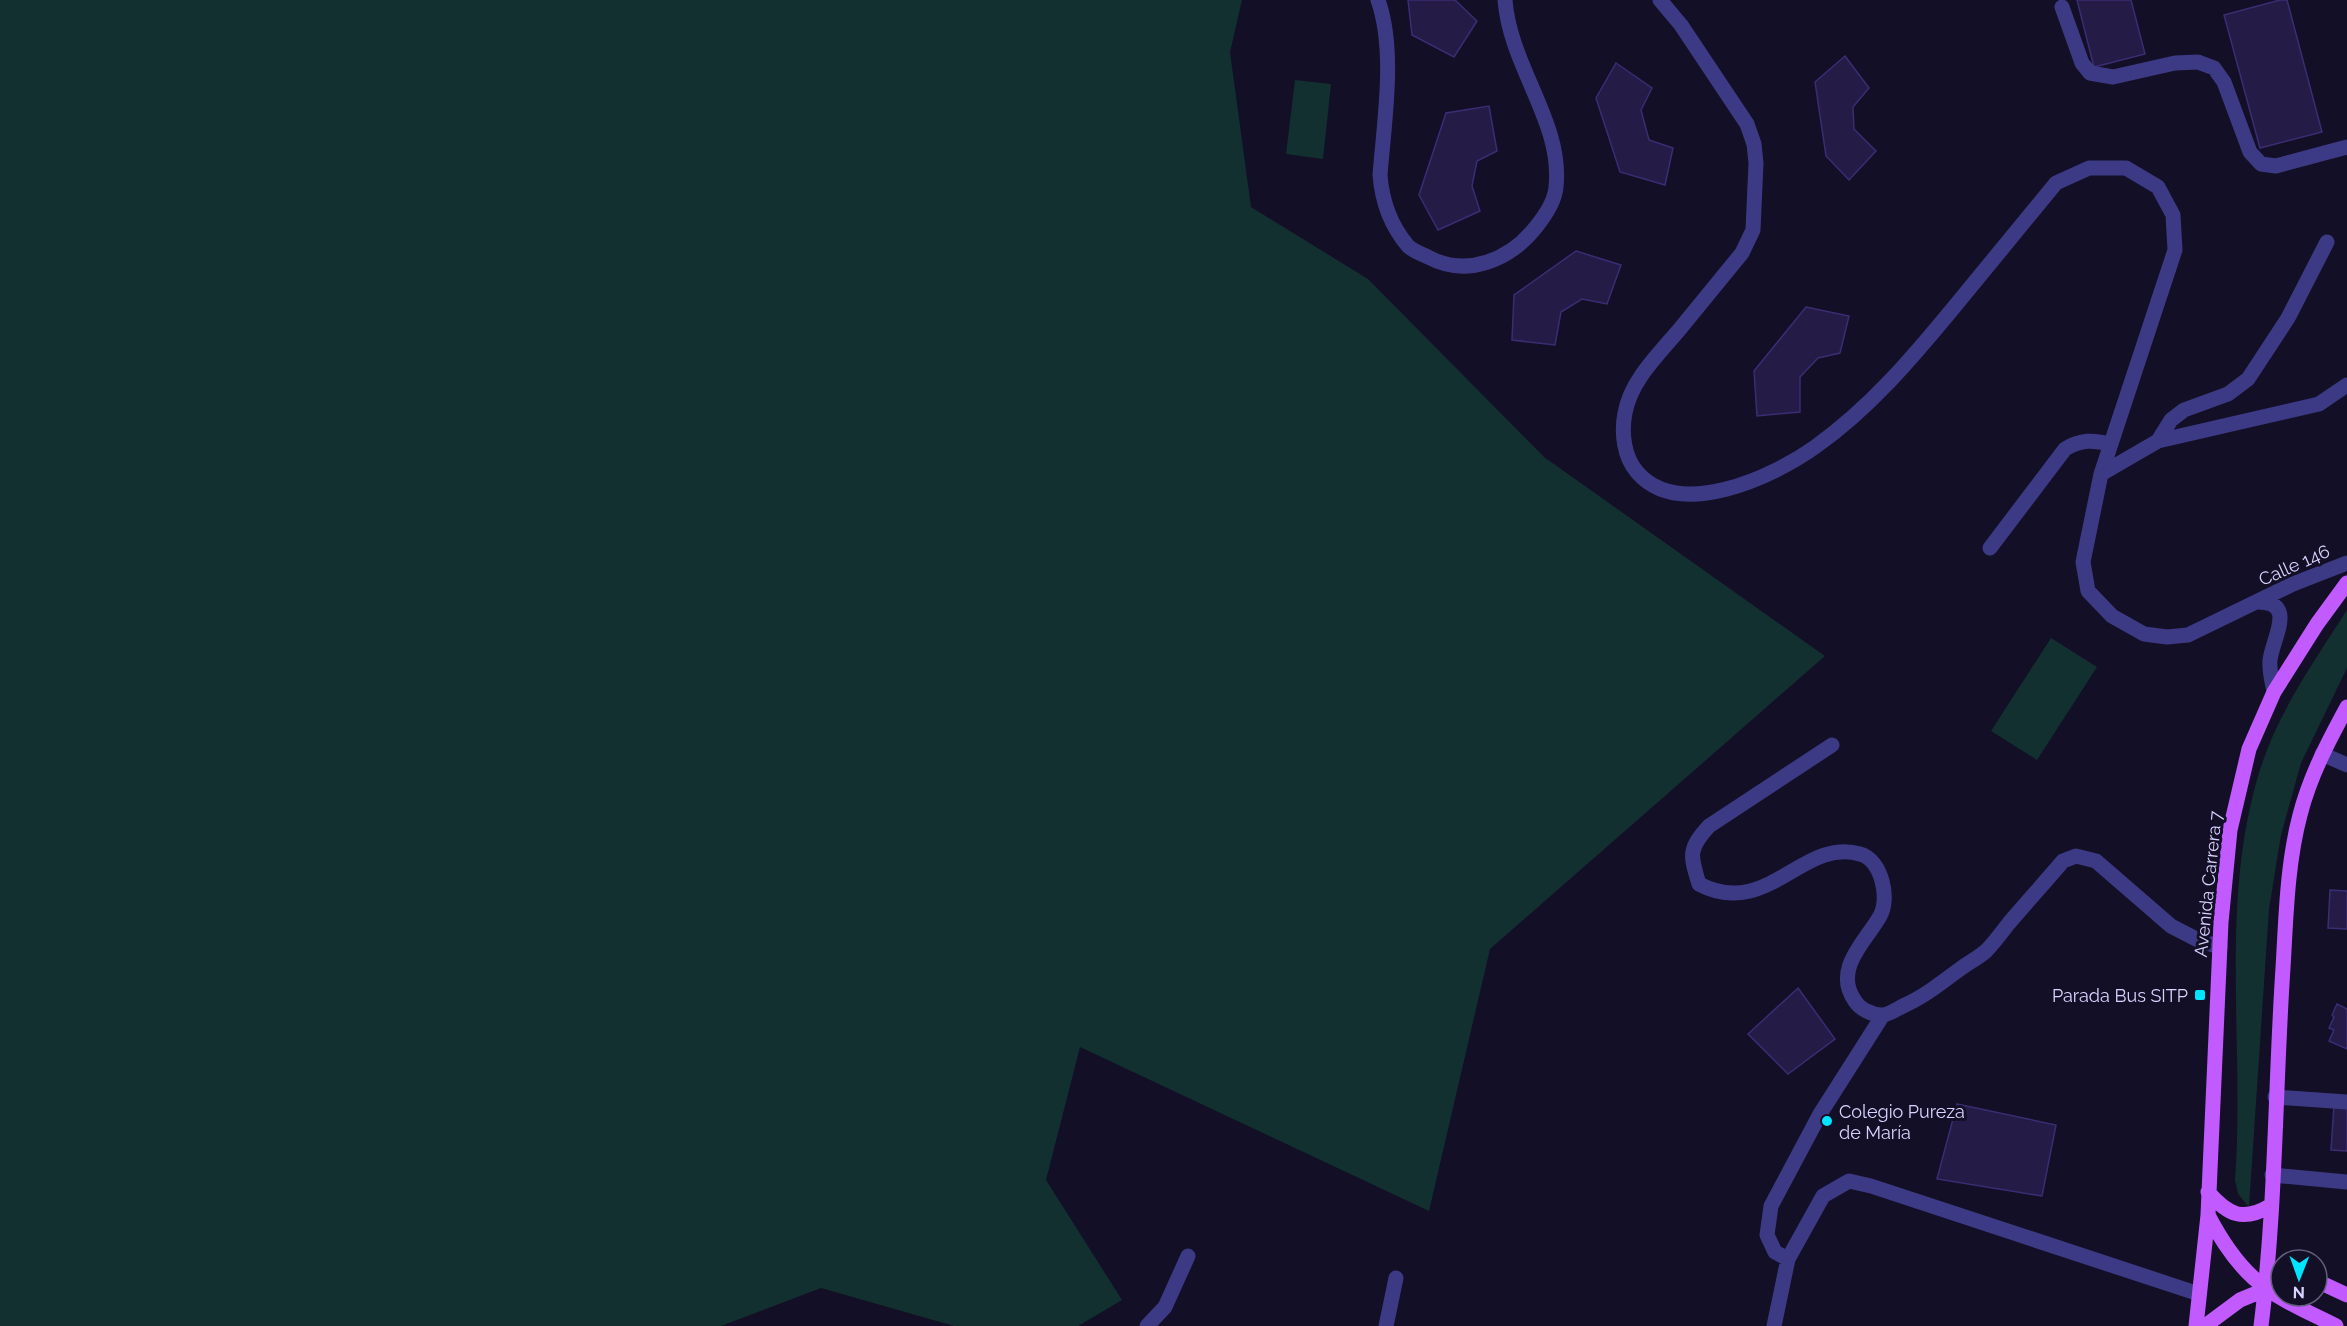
<svg xmlns="http://www.w3.org/2000/svg" width="2347" height="1326" font-family="Raleway,sans-serif">
	<rect width="100%" height="100%" fill="#130f26"/>
	<path fill="#12302f" d="M0,0H1242L1230,52L1251,207L1368,279L1544,457L1825,656L1490,949L1429,1211L1080,1047L1046,1180L1122,1300L1078,1326H954L821,1288L721,1326H0Z
		M1295,80L1331,84L1323,159L1286,154Z
		M2347,610V668L2301,763L2281,835L2269,909L2249,1207L2238,1194L2235,1180C2245,1045 2219,905 2259,773C2276,715 2315,660 2347,610Z
		M2051,638L2097,667L2037,760L1991,731Z"/>
	<path fill="#241b47" stroke="#3b2d73" stroke-width="1.5" d="M1408,0H1455L1477,21L1454,57L1412,35Z
		M2077,0H2131L2145,54L2094,67Z
		M2280,0H2287L2322,132L2260,148L2224,15Z
		M1845,56L1869,88L1853,107L1854,129L1876,151L1849,180L1826,156L1815,82Z
		M1616,63L1652,88L1641,110L1649,140L1673,148L1665,185L1620,172L1596,98Z
		M1489,106L1497,151L1477,161L1472,186L1480,211L1438,230L1419,195L1446,113Z
		M1576,251L1621,265L1607,304L1582,299L1561,312L1555,345L1512,340L1514,295Z
		M1806,307L1849,316L1840,353L1818,358L1800,377V412L1757,416L1754,371Z
		M2330,890L2347,891V929L2328,928Z
		M1798,988L1835,1039L1788,1074L1748,1034Z
		M2337,1004L2347,1009V1049L2329,1041L2334,1030L2329,1028L2334,1017L2332,1015Z
		M1957,1104L2056,1125L2042,1196L1937,1179Z
		M2334,1105H2347V1151L2331,1150Z"/>
	<g fill="none" stroke-linecap="round" stroke-linejoin="round">
		<path stroke="#3d3a85" stroke-width="15" d="M1378,0C1396,51 1384,122 1380,175C1382,201 1391,226 1408,246C1413,251 1422,254 1428,257C1467,278 1510,260 1536,227C1544,217 1555,201 1556,187C1563,122 1510,67 1505,0
			M1660,0L1681,25L1747,124L1754,144L1756,163L1753,230L1742,253C1721,279 1700,304 1679,330C1658,355 1631,380 1625,413C1621,433 1624,457 1637,472C1679,521 1773,477 1815,447C1870,408 1913,357 1955,306C1989,265 2022,224 2056,183L2089,168H2126L2158,187L2173,215L2175,250L2101,474L2083,562L2088,591L2112,616L2144,634L2167,637L2188,635L2293,584L2347,563
			M2062,7L2082,63L2090,73L2113,77L2175,63L2198,62L2214,68L2224,82L2250,152L2261,164L2276,166L2347,147
			M2158,441L2171,420L2184,410L2228,394L2248,379L2288,318L2327,242
			M2101,474L2158,441L2319,404L2347,385
			M1990,548L2065,449C2081,439 2093,440 2111,444
			M2258,602C2297,602 2273,637 2270,660C2269,671 2272,681 2274,692
			M1832,745L1709,826C1688,849 1690,855 1699,884C1767,920 1803,837 1860,854C1882,860 1890,899 1880,916C1867,940 1832,969 1855,1001C1860,1009 1872,1015 1882,1015C1888,1015 1897,1009 1903,1006C1924,997 1941,983 1960,969C1968,963 1978,958 1986,951C1994,943 2002,932 2009,923C2027,902 2045,882 2063,861L2076,856L2096,861L2171,926L2198,940L2220,947
			M2322,754L2347,765
			M2275,1097L2347,1102
			M2272,1175L2347,1182
			M1788,1259L1775,1252L1767,1235L1771,1206L1820,1114L1883,1015
			M1147,1326L1165,1307L1188,1256
			M1386,1326L1396,1278
			M1774,1326L1788,1259L1823,1196L1849,1181L1871,1186L2199,1294"/>
		<path stroke="#c25bff" stroke-width="15" d="M2208,1192C2228,1215 2243,1222 2270,1206
			M2208,1215C2222,1242 2240,1270 2266,1288C2287,1304 2313,1314 2336,1326
			M2317,1281L2347,1295
			M2196,1326L2208,1215L2221,922L2230,830L2249,749L2274,692L2317,624L2347,583
			M2205,1326L2240,1300L2281,1283
			M2261,1326C2276,1208 2275,1087 2283,968C2286,918 2287,864 2300,815C2310,776 2328,742 2347,707"/>
	</g>
	<g fill="#00e5ff" stroke="#130f26" stroke-width="2">
		<rect x="2194" y="989" width="12" height="12" rx="3"/>
		<circle cx="1827" cy="1121" r="6"/>
	</g>
	<g text-anchor="middle" dominant-baseline="central" stroke-width="6" stroke-linejoin="round" paint-order="stroke">
		<g font-size="18" fill="#d9d4ff" stroke="#130f26">
			<text transform="translate(2294 565) rotate(-24)">Calle 146</text>
			<text transform="translate(2208 884) rotate(-84)">Avenida Carrera 7</text>
		</g>
		<g font-size="18" fill="#d9d4ff" stroke="#130f26" text-anchor="end">
			<text x="2188" y="995">Parada Bus SITP</text>
			<text x="1839" y="1111" text-anchor="start">Colegio Pureza<tspan x="1839" dy="21">de María</tspan></text>
		</g>
	</g>
	<g transform="translate(2299 1278) rotate(181)"><circle r="28" fill="#130f26" stroke="#625e7d" stroke-width="1.5"/>
	<path d="M0-4.5L10 22L0 15L-10 22Z" fill="#00e5ff"/>
	<text y="-9" font-size="16" font-weight="bold" text-anchor="middle" fill="#d9d4ff">N</text>
	</g>
</svg>
